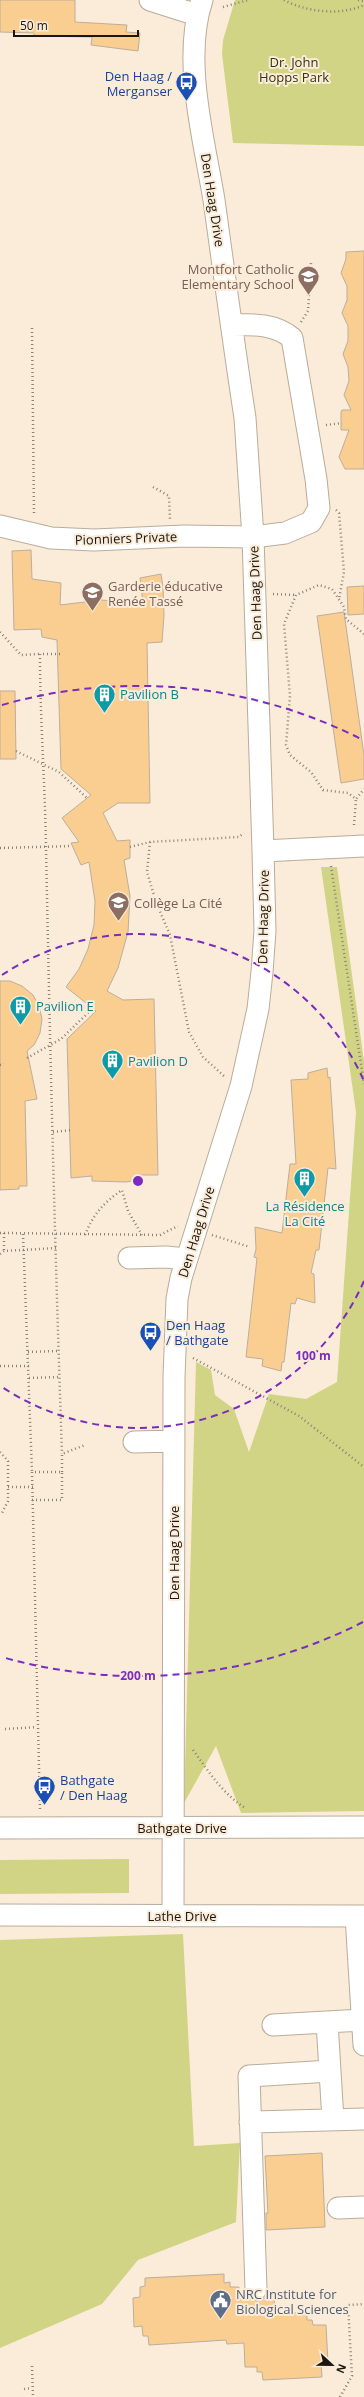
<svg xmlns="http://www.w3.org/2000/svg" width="364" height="2397" font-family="'Open Sans',sans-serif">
	<rect width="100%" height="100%" fill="#fbecd9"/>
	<path fill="#d1d485" d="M235,0H364V146L233,143L222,54L223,40Z
		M321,867H337L364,1061V1811L241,1813L216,1746L184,1803L196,1362L211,1370L215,1395L234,1409L249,1452L269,1394L306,1399L337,1382L356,1112Z
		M129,1859V1893L0,1894V1860Z
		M183,1934L194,2146L240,2143L236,2222L138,2260L102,2304L0,2348V1940Z"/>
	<path fill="#face91" stroke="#bcae9c" d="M0,0H75V22L127,25L126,32L140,33L138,51L91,45L92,37L34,36V33L0,32Z
		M364,251V469H345L339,457L349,430H341V412L342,410H351L344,395L349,381L348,367L343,354L348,341V326L342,313L347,300V286L341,273L346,259V252Z
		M31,550L32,579L61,583L60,605L101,600L143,603L140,578L161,574L163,587L164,615L162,642L147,643L150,803H118L103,813L117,841L130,840V858L124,860L130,896L128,932L118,968L107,991L123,1000L154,999L158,1175H138V1180L126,1182L92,1181V1176L71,1178L67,1039L96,1011L66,987L79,969L88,949L94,925L95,901L89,862L81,865L71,843L79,842L62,818L91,795L61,769L57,640L42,637L41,629L14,630L12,551Z
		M364,586V614L348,615L347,587Z
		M344,612L364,755V779L341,783L317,616Z
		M0,691H15L16,759H0Z
		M0,981H10L22,986L33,995L39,1006L42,1019L40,1033L34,1045L27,1051L37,1099L25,1101L27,1186H19V1189L0,1190Z
		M327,1068L328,1078L330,1077L336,1169L328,1168L319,1250H316L311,1273L314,1274L315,1303L297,1298L295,1304L291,1303L284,1362H282L281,1371L262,1366L263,1359L246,1357L257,1258L254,1257L256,1249L255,1227L282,1233L290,1164H296L291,1080L308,1079V1073Z
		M322,2153L325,2227L266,2230V2213H268L265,2156Z
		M224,2274V2283L230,2282V2287H239V2298L248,2297L257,2301L265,2296H274L275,2314L307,2312V2320H312L313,2325H326L328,2363H321L322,2377L263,2380L262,2372H257V2367H245L244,2343L227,2344L226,2340L149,2345L148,2336H143L142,2326L134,2327L133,2298L140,2297V2287L145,2286V2278Z"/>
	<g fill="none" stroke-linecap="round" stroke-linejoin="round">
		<defs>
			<path id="minor" d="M150,0L197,15
				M0,526L51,538L94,540L184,536L253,537L285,533L311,522L319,508L316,479L292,338C275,324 254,324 232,325
				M263,851L364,846
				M129,1258L166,1257L186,1259
				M134,1442L174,1441
				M0,1828L364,1827
				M0,1915L364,1916
				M173,1916L174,1377L177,1299L181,1278L241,1086L258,1009L262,972L265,931L263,851L253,537L245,418C234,346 224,273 214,200C204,139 182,60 202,0
				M356,1916L364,2045
				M327,2022L333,2120
				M273,2025L362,2020
				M250,2122L364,2119
				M338,2208L364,2207
				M256,2289L249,2076L330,2071"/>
		</defs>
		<use href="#minor" stroke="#baac9a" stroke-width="23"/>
		<path stroke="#8b8174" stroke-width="2.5" stroke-dasharray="1 3" stroke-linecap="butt" d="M284,0C306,12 341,16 364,5
			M358,0L364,1
			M223,7L248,0
			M301,322L308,311L311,263
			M32,328L34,515
			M326,425L342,423
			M153,487L169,496L170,520
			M336,510L339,513L344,572L339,599
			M273,594L296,595
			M0,632L21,655L40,654
			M364,634L346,619L344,607L332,589L319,585L296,595L284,624L290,696L286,745L290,755L311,772L323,790L348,793L356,799L364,789
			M60,654H40C40,719 45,783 46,847C50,1050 55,1252 62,1454
			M354,825L356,799
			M150,842L147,872L156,902L170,935L189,1032L203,1057L225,1077
			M130,847L150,842L239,837L244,833
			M0,848L72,846
			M331,866L364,1084
			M0,1065L4,1064
			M53,1132L72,1130
			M0,1233H4V1251
			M4,1233L160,1235L178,1226
			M23,1234L32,1472
			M85,1235C93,1215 103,1203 122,1190L128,1211L142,1235
			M212,1235L250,1247
			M0,1254L4,1251L56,1248
			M28,1352L59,1351
			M193,1358L299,1416L364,1467
			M0,1366H29
			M29,1378L60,1377
			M0,1452L8,1461V1501L1,1515
			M62,1472V1454L85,1445
			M8,1487H33
			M32,1500H62V1472H32L40,1810
			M5,1729L37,1727
			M193,1750C209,1772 222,1793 245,1808
			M32,2366L33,2397
			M24,2389L32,2388
			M340,2397L352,2376L348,2305L364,2304"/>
		<use href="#minor" stroke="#fff" stroke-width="21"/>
		<path stroke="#8b8174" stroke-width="2.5" stroke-dasharray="1 3" stroke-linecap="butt" d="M16,751L59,772L87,798
			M27,1058L61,1039L93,1008"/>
	</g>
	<g fill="none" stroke="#7b2cbf" stroke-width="2" stroke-dasharray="7 5">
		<path d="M364 1281A247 247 0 0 1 2 1387M2 975A247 247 0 0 1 364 1081"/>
		<path d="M363 1622A495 495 0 0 1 2 1657M2 705A495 495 0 0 1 363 740"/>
	</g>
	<defs>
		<symbol id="bus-pin" viewBox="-11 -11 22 30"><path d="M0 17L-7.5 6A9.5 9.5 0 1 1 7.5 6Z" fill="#1a4fb4" stroke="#fbecd9"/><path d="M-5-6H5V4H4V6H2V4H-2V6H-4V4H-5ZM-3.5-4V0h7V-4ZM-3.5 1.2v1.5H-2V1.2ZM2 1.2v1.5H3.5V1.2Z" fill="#fff"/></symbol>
		<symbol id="school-pin" viewBox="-11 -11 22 30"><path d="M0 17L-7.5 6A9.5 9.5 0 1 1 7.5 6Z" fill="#8d6e63" stroke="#fbecd9"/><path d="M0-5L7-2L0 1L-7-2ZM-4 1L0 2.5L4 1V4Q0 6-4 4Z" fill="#fff"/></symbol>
		<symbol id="building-pin" viewBox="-11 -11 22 30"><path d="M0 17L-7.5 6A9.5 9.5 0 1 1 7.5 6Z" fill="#0f9aa8" stroke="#fbecd9"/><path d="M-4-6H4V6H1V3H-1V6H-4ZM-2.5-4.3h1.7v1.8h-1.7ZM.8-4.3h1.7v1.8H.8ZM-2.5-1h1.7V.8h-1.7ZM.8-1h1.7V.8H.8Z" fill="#fff"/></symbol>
		<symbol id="university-pin" viewBox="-11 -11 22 30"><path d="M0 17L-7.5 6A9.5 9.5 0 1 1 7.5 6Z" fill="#8d6e63" stroke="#fbecd9"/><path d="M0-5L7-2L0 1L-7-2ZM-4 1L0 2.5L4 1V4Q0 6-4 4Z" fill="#fff"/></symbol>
		<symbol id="civic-pin" viewBox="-11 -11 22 30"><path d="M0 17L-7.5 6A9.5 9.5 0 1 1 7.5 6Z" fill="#5c6f8a" stroke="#fbecd9"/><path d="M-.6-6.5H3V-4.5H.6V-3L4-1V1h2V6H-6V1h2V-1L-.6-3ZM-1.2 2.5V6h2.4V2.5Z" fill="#fff"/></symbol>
	</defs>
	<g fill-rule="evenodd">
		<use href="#bus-pin" x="174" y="70" width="25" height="34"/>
		<use href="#school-pin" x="296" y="264" width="25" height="34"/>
		<use href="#school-pin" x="80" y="580" width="25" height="34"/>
		<use href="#building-pin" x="92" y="682" width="25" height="34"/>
		<use href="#university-pin" x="106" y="890" width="25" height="34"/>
		<use href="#building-pin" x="8" y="994" width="25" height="34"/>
		<use href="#building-pin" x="100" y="1048" width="25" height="34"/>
		<use href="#building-pin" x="292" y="1166" width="25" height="34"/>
		<use href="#bus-pin" x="138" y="1320" width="25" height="34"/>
		<use href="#bus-pin" x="32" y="1774" width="25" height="34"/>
		<use href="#civic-pin" x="208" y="2288" width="25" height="34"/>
	</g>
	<g text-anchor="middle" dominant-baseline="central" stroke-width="4" stroke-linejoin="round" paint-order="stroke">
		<g font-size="13" fill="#34350d" stroke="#fbecd9">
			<text x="294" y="62">Dr. John<tspan x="294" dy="15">Hopps Park</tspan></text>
		</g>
		<g font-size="13" fill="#164399" stroke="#fbecd9" text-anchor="start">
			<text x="172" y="76" text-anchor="end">Den Haag /<tspan x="172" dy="15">Merganser</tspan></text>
			<text x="166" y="1325">Den Haag<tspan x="166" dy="15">/ Bathgate</tspan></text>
			<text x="60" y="1780">Bathgate<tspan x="60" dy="15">/ Den Haag</tspan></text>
		</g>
		<g font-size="13" fill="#1b160f" stroke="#fbecd9">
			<text transform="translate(213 200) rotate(81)">Den Haag Drive</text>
			<text transform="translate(126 538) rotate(-2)">Pionniers Private</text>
			<text transform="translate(255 593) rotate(-92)">Den Haag Drive</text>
			<text transform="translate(263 917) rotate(-89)">Den Haag Drive</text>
			<text transform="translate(196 1232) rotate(-73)">Den Haag Drive</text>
			<text transform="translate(174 1553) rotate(-90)">Den Haag Drive</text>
			<text x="182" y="1828">Bathgate Drive</text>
			<text x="182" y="1916">Lathe Drive</text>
		</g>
		<g font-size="13" fill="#785e54" stroke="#fbecd9" text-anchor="start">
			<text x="294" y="269" text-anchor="end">Montfort Catholic<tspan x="294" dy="15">Elementary School</tspan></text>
			<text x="108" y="586">Garderie éducative<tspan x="108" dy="15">Renée Tassé</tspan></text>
			<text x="134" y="903">Collège La Cité</text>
		</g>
		<g font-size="13" fill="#0d838f" stroke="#fbecd9" text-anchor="start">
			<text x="120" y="694">Pavilion B</text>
			<text x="36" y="1006">Pavilion E</text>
			<text x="128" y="1061">Pavilion D</text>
			<text x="305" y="1206" text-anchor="middle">La Résidence<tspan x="305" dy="15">La Cité</tspan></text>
		</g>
		<g font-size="13" fill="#4e5e75" stroke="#fbecd9" text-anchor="start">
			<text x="236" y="2294">NRC Institute for<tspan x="236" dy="15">Biological Sciences</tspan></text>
		</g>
	</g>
	<circle cx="138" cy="1181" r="6" fill="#7b2cbf" stroke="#fbecd9" stroke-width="2"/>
	<g font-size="12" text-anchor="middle" font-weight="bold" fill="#7b2cbf" stroke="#fbecd9" stroke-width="4" stroke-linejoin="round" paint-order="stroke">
		<text x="313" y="1360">100 m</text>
		<text x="138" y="1680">200 m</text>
	</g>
	<g transform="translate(332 2365) rotate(112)" stroke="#fbecd9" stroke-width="3" paint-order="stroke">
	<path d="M0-3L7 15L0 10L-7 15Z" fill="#1b160f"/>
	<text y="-6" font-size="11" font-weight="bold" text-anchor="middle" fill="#1b160f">N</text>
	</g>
	<path d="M14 30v6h124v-6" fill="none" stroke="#1b160f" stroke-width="2"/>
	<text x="20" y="30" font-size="12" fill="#1b160f" stroke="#fbecd9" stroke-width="3" paint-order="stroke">50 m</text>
</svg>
